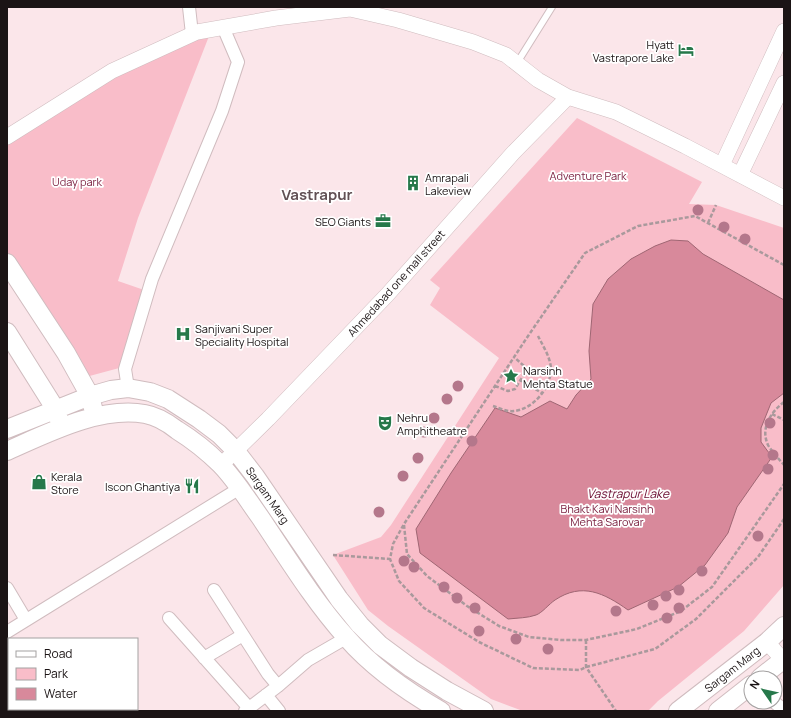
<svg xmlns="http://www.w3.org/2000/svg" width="791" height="718" font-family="Manrope,sans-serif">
	<rect width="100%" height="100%" fill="#fbe6ea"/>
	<path fill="#f9bdc9" d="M211,31L138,218L118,281L147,291L123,367L82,378L7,259V142L112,75Z
		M577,118L702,182L689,204L716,205L784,228V585L744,631L658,701L648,711H523L491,699L388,626L368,610L333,555L381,537L391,525L499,358L430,305L440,288L430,280Z"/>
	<path fill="#d8899b" stroke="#9f6673" d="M671,240L688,241L703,254L784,300V393L771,403L761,428V442L772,457L737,507L728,533L705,565L678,587L628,610C604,593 582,582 555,600C549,604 542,613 536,615C528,618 517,618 508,619L420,553L416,529L451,473L495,408L521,417L550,401L567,409L576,395L591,379L589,351L593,304L608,279L631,259L655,246Z"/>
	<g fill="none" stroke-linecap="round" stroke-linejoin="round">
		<defs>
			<path id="service" d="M517,63L552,7"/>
			<path id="minor" d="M189,7L192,34
				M128,388L125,369L152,279L222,111L238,62L223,27
				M7,588L26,620
				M214,590L268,674L278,686
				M169,618L249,708
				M7,632L240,488
				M204,658L243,635
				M266,695L279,711
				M774,702L784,710
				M245,711L278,686L308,660L346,638"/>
			<path id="tertiary" d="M7,137L112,71L197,32L276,18L350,9L398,20L473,42L506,55L538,80L568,97L616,112L685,146L784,198
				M722,165L784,31
				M740,175L784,83
				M221,465L268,419L387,295L513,153L568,97
				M767,642L783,660"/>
			<path id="secondary" d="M7,263L66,353L90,396L93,408
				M7,332L56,410L59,420
				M7,429L90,396L111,390L128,388L150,392L168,399L199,419L219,434L235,450L255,476L339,599L360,625L380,645L411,668L447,691L484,711
				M7,451C48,433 100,406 145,414C157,416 168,423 177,430C193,440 207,451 220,464C235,479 247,499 260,517C287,557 313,600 346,637C372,667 406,691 441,711
				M760,678L784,659
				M678,711L767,642L784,626
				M718,711L751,685"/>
		</defs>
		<use href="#service" stroke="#d0bcbf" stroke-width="8"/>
		<use href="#minor" stroke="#d0bcbf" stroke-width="14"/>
		<use href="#tertiary" stroke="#d0bcbf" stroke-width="16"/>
		<use href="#secondary" stroke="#d0bcbf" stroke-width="20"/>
		<path stroke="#a9999c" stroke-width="2.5" stroke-dasharray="4 2" stroke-linecap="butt" d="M708,223L716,205
			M784,265L695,216L638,226L585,253L526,339L404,524L393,544L390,559L399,581L424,608L479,642L533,668L580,670L586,667L655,649L696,619L758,557L784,519
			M520,380L542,393
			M495,386L508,391L515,389L526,371L524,366L514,357
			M784,402C771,412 760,428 768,445C772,452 779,459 784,465
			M493,406C499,408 507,412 514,411C533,409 550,389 551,370C551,358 543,346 538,336
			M772,414L784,420
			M404,525L407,554L427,576L467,606L499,626L529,637L561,640H586L637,629L681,611L712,587L784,484
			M333,555L390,559
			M586,640V667L616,711"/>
		<use href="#service" stroke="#fff" stroke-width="6"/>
		<use href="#minor" stroke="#fff" stroke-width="12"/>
		<use href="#tertiary" stroke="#fff" stroke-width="15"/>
		<use href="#secondary" stroke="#fff" stroke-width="18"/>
	</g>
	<g fill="#b4778b">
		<circle cx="698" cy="210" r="5.5"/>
		<circle cx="724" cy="227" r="5.5"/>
		<circle cx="745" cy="239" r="5.5"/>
		<circle cx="458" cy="386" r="5.5"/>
		<circle cx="447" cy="399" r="5.5"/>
		<circle cx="434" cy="418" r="5.5"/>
		<circle cx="770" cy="423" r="5.5"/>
		<circle cx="424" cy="432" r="5.5"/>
		<circle cx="472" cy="441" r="5.5"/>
		<circle cx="773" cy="455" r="5.5"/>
		<circle cx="418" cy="458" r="5.5"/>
		<circle cx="768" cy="469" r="5.5"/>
		<circle cx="403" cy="476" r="5.5"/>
		<circle cx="379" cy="512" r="5.5"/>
		<circle cx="758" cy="536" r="5.5"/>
		<circle cx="404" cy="561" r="5.5"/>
		<circle cx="414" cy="567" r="5.5"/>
		<circle cx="702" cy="571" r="5.5"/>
		<circle cx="444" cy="587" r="5.5"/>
		<circle cx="679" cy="590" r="5.5"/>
		<circle cx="666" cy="596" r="5.5"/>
		<circle cx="457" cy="598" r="5.5"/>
		<circle cx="653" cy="605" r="5.5"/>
		<circle cx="475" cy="608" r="5.5"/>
		<circle cx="679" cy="608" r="5.5"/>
		<circle cx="616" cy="611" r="5.5"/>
		<circle cx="667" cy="618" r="5.5"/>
		<circle cx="479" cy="631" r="5.5"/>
		<circle cx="516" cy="639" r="5.5"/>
		<circle cx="548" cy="649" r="5.5"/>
	</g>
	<defs>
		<symbol id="hotel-bare" viewBox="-9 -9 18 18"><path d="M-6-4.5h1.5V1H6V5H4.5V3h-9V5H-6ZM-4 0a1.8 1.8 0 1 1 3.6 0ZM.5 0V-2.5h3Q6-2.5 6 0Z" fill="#26784a" stroke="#fff" stroke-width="2.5" paint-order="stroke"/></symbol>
		<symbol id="building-bare" viewBox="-9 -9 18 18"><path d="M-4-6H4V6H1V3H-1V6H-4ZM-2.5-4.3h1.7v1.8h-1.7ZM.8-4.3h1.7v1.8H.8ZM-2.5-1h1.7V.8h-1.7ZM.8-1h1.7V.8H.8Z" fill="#26784a" stroke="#fff" stroke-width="2.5" paint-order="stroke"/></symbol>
		<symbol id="office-bare" viewBox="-9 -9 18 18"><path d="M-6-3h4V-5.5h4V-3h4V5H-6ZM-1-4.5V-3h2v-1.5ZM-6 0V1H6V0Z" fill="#26784a" stroke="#fff" stroke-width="2.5" paint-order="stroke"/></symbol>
		<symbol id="hospital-bare" viewBox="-9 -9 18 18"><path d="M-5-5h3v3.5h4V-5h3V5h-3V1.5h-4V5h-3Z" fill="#26784a" stroke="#fff" stroke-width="2.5" paint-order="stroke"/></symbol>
		<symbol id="sight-bare" viewBox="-9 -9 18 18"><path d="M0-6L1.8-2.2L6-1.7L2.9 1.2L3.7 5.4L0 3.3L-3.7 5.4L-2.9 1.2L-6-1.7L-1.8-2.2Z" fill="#26784a" stroke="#fff" stroke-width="2.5" paint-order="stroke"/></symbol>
		<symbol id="theatre-bare" viewBox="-9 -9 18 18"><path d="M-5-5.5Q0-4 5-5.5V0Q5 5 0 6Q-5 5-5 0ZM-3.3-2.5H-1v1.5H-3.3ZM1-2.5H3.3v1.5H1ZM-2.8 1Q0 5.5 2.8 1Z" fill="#26784a" stroke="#fff" stroke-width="2.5" paint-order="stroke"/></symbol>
		<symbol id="shop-bare" viewBox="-9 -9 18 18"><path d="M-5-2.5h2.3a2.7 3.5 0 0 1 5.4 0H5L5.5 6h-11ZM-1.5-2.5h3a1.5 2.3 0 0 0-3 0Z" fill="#26784a" stroke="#fff" stroke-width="2.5" paint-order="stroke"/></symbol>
		<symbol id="restaurant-bare" viewBox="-9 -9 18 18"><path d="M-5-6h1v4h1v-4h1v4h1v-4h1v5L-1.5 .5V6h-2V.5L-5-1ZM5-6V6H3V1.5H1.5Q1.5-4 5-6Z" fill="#26784a" stroke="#fff" stroke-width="2.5" paint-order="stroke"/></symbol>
	</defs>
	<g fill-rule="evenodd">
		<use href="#hotel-bare" x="675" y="39" width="22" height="22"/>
		<use href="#building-bare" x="402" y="172" width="22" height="22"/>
		<use href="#office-bare" x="372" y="210" width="22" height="22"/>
		<use href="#hospital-bare" x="172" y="323" width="22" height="22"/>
		<use href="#sight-bare" x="500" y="365" width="22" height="22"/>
		<use href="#theatre-bare" x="374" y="412" width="22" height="22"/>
		<use href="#shop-bare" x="28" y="471" width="22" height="22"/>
		<use href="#restaurant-bare" x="181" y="475" width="22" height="22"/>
	</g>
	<g text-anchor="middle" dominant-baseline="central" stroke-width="3.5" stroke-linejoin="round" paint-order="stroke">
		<g font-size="11" fill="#1b1415" stroke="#fff" text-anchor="start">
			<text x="674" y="44" text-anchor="end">Hyatt<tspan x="674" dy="13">Vastrapore Lake</tspan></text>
			<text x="425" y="177">Amrapali<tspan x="425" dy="13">Lakeview</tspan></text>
			<text x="371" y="221" text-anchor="end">SEO Giants</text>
			<text x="195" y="328">Sanjivani Super<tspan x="195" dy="13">Speciality Hospital</tspan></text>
			<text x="523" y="370">Narsinh<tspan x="523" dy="13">Mehta Statue</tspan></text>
			<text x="397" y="417">Nehru<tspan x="397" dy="13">Amphitheatre</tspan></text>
			<text x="51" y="476">Kerala<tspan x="51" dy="13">Store</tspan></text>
			<text x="180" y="486" text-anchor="end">Iscon Ghantiya</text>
		</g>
		<g font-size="11" fill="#791d3d" stroke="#fff">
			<text x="588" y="175">Adventure Park</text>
			<text x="77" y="181">Uday park</text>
			<text x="607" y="508">Bhakt Kavi Narsinh<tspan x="607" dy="13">Mehta Sarovar</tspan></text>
		</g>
		<g font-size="11" fill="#1b1415" stroke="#fff">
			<text transform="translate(396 283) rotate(-48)">Ahmedabad one mall street</text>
			<text transform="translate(268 495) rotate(55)">Sargam Marg</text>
			<text transform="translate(732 669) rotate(-38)">Sargam Marg</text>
		</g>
		<g font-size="12" font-style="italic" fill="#6a0a30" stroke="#fff">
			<text x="628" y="493">Vastrapur Lake</text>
		</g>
		<g font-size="15" font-weight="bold" fill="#615054" stroke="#fff">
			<text x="317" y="194">Vastrapur</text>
		</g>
	</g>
	<rect width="791" height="718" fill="none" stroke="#1b1415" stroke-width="16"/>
	<rect x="8" y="638" width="130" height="72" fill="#ffffff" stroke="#a4a1a1"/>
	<rect x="16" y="651" width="20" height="6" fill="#ffffff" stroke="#a4a1a1"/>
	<text x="44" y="658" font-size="12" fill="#1b1415">Road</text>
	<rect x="16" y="668" width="20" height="12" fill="#f9bdc9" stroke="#a4a1a1"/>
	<text x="44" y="678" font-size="12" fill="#1b1415">Park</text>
	<rect x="16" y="688" width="20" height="12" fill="#d8899b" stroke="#a4a1a1"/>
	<text x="44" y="698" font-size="12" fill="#1b1415">Water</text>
	<g transform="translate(763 690) rotate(304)"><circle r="19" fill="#ffffff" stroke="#a4a1a1"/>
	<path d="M0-3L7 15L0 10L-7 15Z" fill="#26784a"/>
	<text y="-6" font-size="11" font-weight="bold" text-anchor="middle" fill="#1b1415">N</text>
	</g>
</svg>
